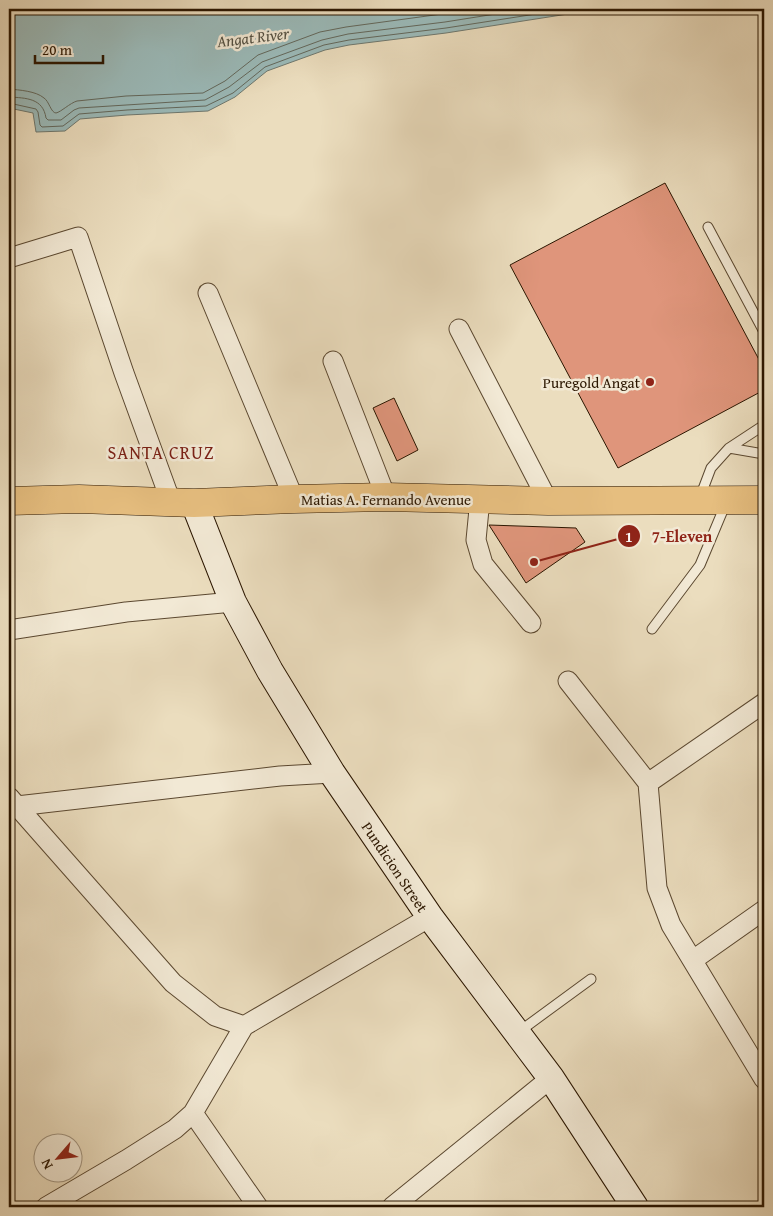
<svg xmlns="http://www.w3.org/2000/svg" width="773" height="1216" font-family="'Gentium Book Plus',serif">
	<rect width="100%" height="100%" fill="#ebddbe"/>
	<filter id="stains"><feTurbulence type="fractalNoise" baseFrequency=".004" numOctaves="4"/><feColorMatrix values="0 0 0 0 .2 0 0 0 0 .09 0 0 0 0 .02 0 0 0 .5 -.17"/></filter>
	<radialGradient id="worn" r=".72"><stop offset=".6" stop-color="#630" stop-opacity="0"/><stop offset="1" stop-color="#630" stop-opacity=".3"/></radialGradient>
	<path fill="#9bbab9" stroke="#6e786f" d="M9,9H600L446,33L349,45L325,50L267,71L235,97L208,111L127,115L80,119L65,131L36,132L33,113L9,108Z"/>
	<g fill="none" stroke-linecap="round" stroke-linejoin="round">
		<path stroke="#63685c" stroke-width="1" d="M9,89C19,90 36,91 44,98C49,101 51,113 56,113C61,112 70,103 77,101L126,96L203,93L225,81L258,55L320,32L346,27L479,9
			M9,97C26,98 43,98 46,118L48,120H61L74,110L79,108L205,100L229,87L262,62L322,40L348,34L445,22L527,9
			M9,103L36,109L38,112L40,125L42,127L63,126L79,114L127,110L206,106L233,93L265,67L324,45L349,40L446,28L568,9"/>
	</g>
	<path fill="#df957b" stroke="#2b1600" d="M665,183L764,369V390L618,468L510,265Z
		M394,398L418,450L397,461L373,408Z
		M489,525L576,528L585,542L526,583Z"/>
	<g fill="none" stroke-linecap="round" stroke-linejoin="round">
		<defs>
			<path id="lane" d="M708,227L764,332
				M729,448L764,454
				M700,497L711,468L729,448L764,425
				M652,629L700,565L726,503
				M520,1031L591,979"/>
			<path id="street" d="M9,258L78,237L124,373L171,502
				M208,293L294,499
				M459,329L548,501
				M333,361L386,497
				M480,499L476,540L483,564L531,623
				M9,630L126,612L233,602
				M568,681L648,783L657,888L671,925L764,1079
				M648,783L764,703
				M9,797L173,983L215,1016L244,1026
				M17,806L280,776L332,773
				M693,960L764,910
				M193,1113L258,1207
				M46,1207L126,1160L175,1129L193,1113L244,1026L430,917
				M392,1207L551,1078"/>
			<path id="secondary" d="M194,503L233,602L270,671L332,773L430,917L551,1078L635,1207"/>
			<path id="primary" d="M9,501L79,499L194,503L294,499L386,497L548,501L764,500"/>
		</defs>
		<use href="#lane" stroke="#5b4830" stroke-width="11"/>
		<use href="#street" stroke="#5b4830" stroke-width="21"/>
		<use href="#secondary" stroke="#2b1600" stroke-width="28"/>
		<use href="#primary" stroke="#2b1600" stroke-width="29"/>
		<use href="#lane" stroke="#f2e9d5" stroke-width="9"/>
		<use href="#street" stroke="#f2e9d5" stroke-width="19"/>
		<use href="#secondary" stroke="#f2e9d5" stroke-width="26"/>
		<use href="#primary" stroke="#e6be7f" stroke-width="28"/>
	</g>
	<circle fill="#8f2418" stroke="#f2e9d5" stroke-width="2" cx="650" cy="382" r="5"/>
	<g text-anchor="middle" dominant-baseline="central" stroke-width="5" stroke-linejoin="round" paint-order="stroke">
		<g font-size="15" fill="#2b1600" stroke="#f2e9d5" text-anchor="end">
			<text x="640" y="382">Puregold Angat</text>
		</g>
		<g font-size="15" fill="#2b1600" stroke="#f2e9d5">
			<text x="386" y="499">Matias A. Fernando Avenue</text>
			<text transform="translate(395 867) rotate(56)">Pundicion Street</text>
		</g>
		<g font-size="16" font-style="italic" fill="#524f41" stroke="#f2e9d5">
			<text transform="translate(253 37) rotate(-7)">Angat River</text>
		</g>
		<g font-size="18" letter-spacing="1" fill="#7a1f14" stroke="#f2e9d5">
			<text x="161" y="452">SANTA CRUZ</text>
		</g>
	</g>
	<path fill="none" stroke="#8f2418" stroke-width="2" d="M534 562L629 536"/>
	<g fill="#8f2418" stroke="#f2e9d5" stroke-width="2">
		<circle cx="534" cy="562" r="5"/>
		<circle cx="629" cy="536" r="12"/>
	</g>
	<g font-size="15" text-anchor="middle" font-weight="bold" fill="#fff">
		<text x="629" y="542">1</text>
	</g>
	<g font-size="16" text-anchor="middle" font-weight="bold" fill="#8f2418" stroke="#f2e9d5" stroke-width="5" stroke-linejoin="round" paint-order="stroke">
		<text x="682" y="542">7-Eleven</text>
	</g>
	<rect width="773" height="1216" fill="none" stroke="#ebddbe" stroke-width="30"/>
	<rect x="10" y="10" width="753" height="1196" fill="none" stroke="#2b1600" stroke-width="2.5"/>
	<rect x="15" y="15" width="743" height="1186" fill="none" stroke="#2b1600"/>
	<g transform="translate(58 1158) rotate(242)"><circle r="24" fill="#f2e9d5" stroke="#a29580"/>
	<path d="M0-4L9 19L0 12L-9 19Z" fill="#8f2418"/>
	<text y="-8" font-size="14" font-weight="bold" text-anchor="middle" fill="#2b1600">N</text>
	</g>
	<path d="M35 55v8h68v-8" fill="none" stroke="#2b1600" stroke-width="2.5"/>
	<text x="42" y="55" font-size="15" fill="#2b1600" stroke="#f2e9d5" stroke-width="4" paint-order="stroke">20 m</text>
	<rect width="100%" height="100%" filter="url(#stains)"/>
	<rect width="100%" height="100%" fill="url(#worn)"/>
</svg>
